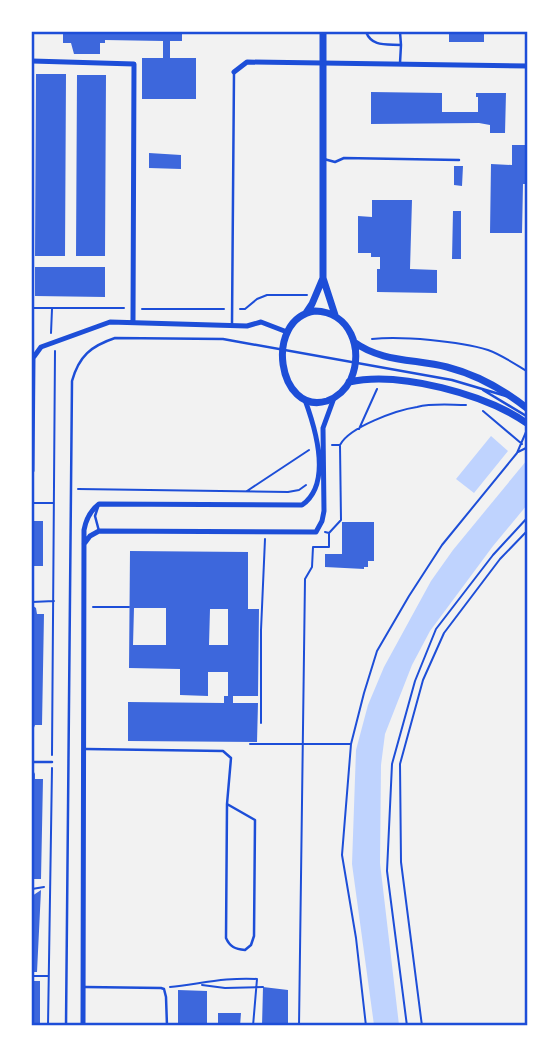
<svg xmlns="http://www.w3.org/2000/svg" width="559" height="1057" font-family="Cabin,sans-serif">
	<rect width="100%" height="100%" fill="#f2f2f2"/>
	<path fill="#bfd3fe" d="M491,436L508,451L474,493L456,479Z
		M527,460V505L493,546L430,631L412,665L385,734L381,765L380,863L399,1025H374L352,864L356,750L368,705L384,667L431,581L453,550Z"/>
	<path fill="#3d67dc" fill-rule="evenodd" d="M63,32H182V41H170V58H196V99H142V58H163V41L105,40V43H100V54H74L71,43H63Z
		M449,32H484V42H449Z
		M36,74H66L65,256H35Z
		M77,75H106L105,256H76Z
		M371,92L442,93V112H478V97H476V93H506L505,133H490V125L479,123L371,124Z
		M512,145H528V184H523L522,233H490L491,164L512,165Z
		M149,153L181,155V169L149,168Z
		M454,166H463L462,186L454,185Z
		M372,200H412L410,269L437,270V293L377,292V269H380V257H371V253H358V216L372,217Z
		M453,211H461V259H452Z
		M35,267H105V297L35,296Z
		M32,521H43V566H32Z
		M342,522H374V561H368V567H364V569L325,567V554H342Z
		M130,551L248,552V609H259L258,696H233V703H258L257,742L128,741V702L224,703V696H228V672H208V696L180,695V669L129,668ZM134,608H166V645H133ZM210,609H228V645H209Z
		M32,605L36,608L37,614H44L42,725H35L32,733Z
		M32,768L35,774V779H43L41,879H32Z
		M41,890L37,972H32V896Z
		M32,981H40V1026H32Z
		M263,987L288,990V1026H262Z
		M178,990L207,991V1026H178Z
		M218,1013H241L240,1026H218Z"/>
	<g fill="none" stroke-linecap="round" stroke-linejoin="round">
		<path stroke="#1d4ed8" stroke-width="2" d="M32,308H124
			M142,309H224
			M240,309H245L257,299L267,295H307
			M51,333L52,309
			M372,339C402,336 459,341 488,350C502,355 515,364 528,372
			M483,411L522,444
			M359,429L377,389
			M332,445H340C349,427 397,410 417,407C433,403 450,405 466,405
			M518,452L528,447
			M78,489L288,492L299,490L306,485
			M247,491L309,450
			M32,503H54
			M325,532L329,533L341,520L340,446
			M32,602L54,601
			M93,607H129
			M261,723V630L265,539
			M250,744H350
			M52,755L55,351
			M32,889L44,887
			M32,898V901
			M32,976H48
			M202,985L225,988L263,987
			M170,987C199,984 227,977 257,979L253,1026
			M48,1026L52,768
			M299,1026L305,579L312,567L313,547H329V533
			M366,1026L356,938L342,855L351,744L364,693L377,651L409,596L442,545L517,453L526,432
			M407,1026L387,871L392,764L415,681L436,629L493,555L528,517
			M422,1026L401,862L400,764L423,680L444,633L500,559L528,530"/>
		<path stroke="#1d4ed8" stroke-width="2.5" d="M366,32C372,47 386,44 401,45L400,63
			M400,32L401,45
			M324,159L335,162L344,158L459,160
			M232,324L234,72
			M483,390L528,417
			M98,507L95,516L99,531
			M86,749L223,751L231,758L227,804L226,938C230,947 235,949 245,950L251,945L254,936L255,820L227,804
			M32,762H52
			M85,987L161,988L164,989L166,997L167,1026
			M66,1026L72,381C79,356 91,346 115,338L223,339L452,380L506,396"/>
		<path stroke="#1d4ed8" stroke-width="5" d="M32,61L134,64L133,321
			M234,72L247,62L528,66
			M32,471L33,358L41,347L110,322L247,326L261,322L287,332
			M84,544L90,536L99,531L316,532L322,521L324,511L323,428L334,398
			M83,1026L84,530C86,519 90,511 99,504L302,505C332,484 316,430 305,400"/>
		<path stroke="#1d4ed8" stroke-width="7" d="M323,32V278L335,315
			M315,311C350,312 364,349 351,379C346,389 338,397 327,401C278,416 263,319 315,311Z
			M306,313L312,304L323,278
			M354,342C381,362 415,359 447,367C478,375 503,389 528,409
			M349,382C399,371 486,394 528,424"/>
	</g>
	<rect width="559" height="1057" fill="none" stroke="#ffffff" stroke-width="66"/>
	<rect x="33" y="33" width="493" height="991" fill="none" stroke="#1d4ed8" stroke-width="2.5"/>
</svg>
